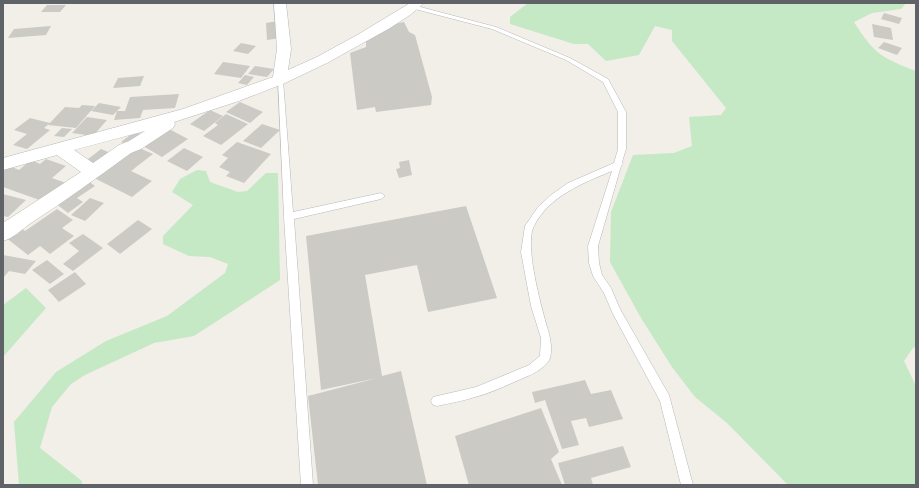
<svg xmlns="http://www.w3.org/2000/svg" width="919" height="488" font-family="Barlow,sans-serif">
	<rect width="100%" height="100%" fill="#f1efe8"/>
	<path fill="#c5e8c5" d="M528,3H906L901,9L872,13L854,22C874,54 882,58 916,71V347L913,348L904,361L916,386V485H788L727,423L695,397L672,367L641,318L610,262L611,212L633,155L674,153L692,146L689,117L721,115L726,108L672,41V30L655,26L639,55L606,61L588,44H574L510,24V17Z
		M197,170L206,171L210,182L238,192L247,191L266,173H278L280,280L194,336L154,343L85,375L71,384L52,407L40,448L82,481V485H19L14,422L56,372L106,341L167,316L225,273L228,264L210,257L189,256L163,244V236L193,205L172,192L180,179Z
		M26,288L46,308L3,357V305Z"/>
	<path fill="#cccac5" d="M47,5H66L60,12H41Z
		M884,13L902,18L899,24L881,19Z
		M278,21L280,38L267,40L266,23Z
		M404,22L409,32L415,35L432,97L431,105L376,112L375,107L357,110L350,53L366,47V41L389,25Z
		M872,24L891,28L893,40L874,37Z
		M51,26L46,35L8,38L14,29Z
		M884,42L902,48L897,55L878,48Z
		M241,43L256,46L248,54L233,51Z
		M223,62L250,66L241,78L214,74Z
		M255,66L274,69L267,77L248,74Z
		M245,75L254,77L247,85L238,83Z
		M144,76L140,86L113,88L118,78Z
		M179,94L175,108L143,110L140,118L114,120L117,111H125L130,97Z
		M240,102L263,112L250,123L226,112Z
		M99,103L121,107L113,115L91,111Z
		M82,105L95,106L76,128L48,125L65,107L79,108Z
		M210,110L223,116L204,131L190,124Z
		M226,114L248,124L221,145L203,136L218,125L215,123Z
		M87,117L107,120L93,136L72,133Z
		M30,118L50,123L44,128L50,130L27,149L13,145L27,134L14,130Z
		M262,124L280,130L261,148L243,141Z
		M62,128L72,129L64,137L54,136Z
		M169,129L188,139L162,157L143,146Z
		M134,132L141,134L128,145L121,142Z
		M237,142L271,154L244,183L226,176L230,172L219,167L228,158L222,155Z
		M137,147L153,154L131,171L152,181L132,197L92,177Z
		M184,148L203,157L187,171L167,161Z
		M101,149L113,154L94,169L83,163Z
		M46,159L66,166L52,178L66,183L45,202L3,187V171L10,166L19,170L31,160L40,164Z
		M409,160L412,175L399,178L396,169L400,168L399,162Z
		M87,180L95,186L77,198L83,202L68,213L55,203Z
		M3,194L26,200L8,217L3,216Z
		M90,198L104,203L85,221L71,215Z
		M466,206L497,298L428,312L417,265L365,275L382,376L401,371L427,485H318L308,396L377,378L321,390L306,236Z
		M57,209L73,220L62,228L74,236L50,254L40,246L28,255L5,237L20,227L25,231Z
		M138,220L152,229L120,254L107,244Z
		M83,234L103,248L73,271L63,264L79,251L69,243Z
		M3,255L36,261L25,274L9,271L3,278Z
		M47,260L64,274L50,284L32,270Z
		M75,272L86,284L59,302L48,290Z
		M585,380L591,394L611,390L623,419L589,427L586,418L571,421L579,445L562,449L545,400L535,403L532,392Z
		M541,408L559,452L551,459L562,485H469L455,436Z
		M623,446L631,467L591,478L593,485H565L558,463Z"/>
	<g fill="none" stroke-linecap="round" stroke-linejoin="round">
		<defs>
			<path id="lane" d="M413,5L496,27L570,58L608,79L626,112V149L622,162L623,164L621,166L598,246L599,263L602,275L611,288L620,309L669,395L693,485H681L660,401L613,314L604,293L593,276L589,263L588,246L612,171C583,183 549,196 534,226C524,245 541,305 547,327C550,335 554,354 548,362C539,373 525,377 512,383C500,388 488,394 475,397C463,401 450,403 437,406L433,405L431,401L433,397L476,387L529,365L540,356L541,338L531,306L521,252L525,226L538,207L551,195L568,183L614,163L618,149V112L603,82L566,60L492,29L411,8V6Z
				M278,78H282L283,80L293,212L381,193L385,196L381,199L294,219L313,485H301L284,217Z"/>
			<path id="street" d="M274,3H286L291,49L288,70L317,57L359,34L410,3H424L410,15L390,28L327,63L285,83L239,101L174,122L175,124L173,128L141,149L131,153C98,177 65,201 31,223C22,229 14,238 3,241V223L81,172L57,155L3,170V158L183,109L273,77L277,49ZM145,131L129,141L119,145L93,163L74,150Z"/>
		</defs>
		<use href="#lane" stroke="#b5b8bc" stroke-width="1"/>
		<use href="#street" stroke="#b5b8bc" stroke-width="1"/>
		<use href="#lane" fill="#fff" fill-rule="evenodd"/>
		<use href="#street" fill="#fff" fill-rule="evenodd"/>
	</g>
	<rect width="919" height="488" fill="none" stroke="#5f6368" stroke-width="8"/>
</svg>
